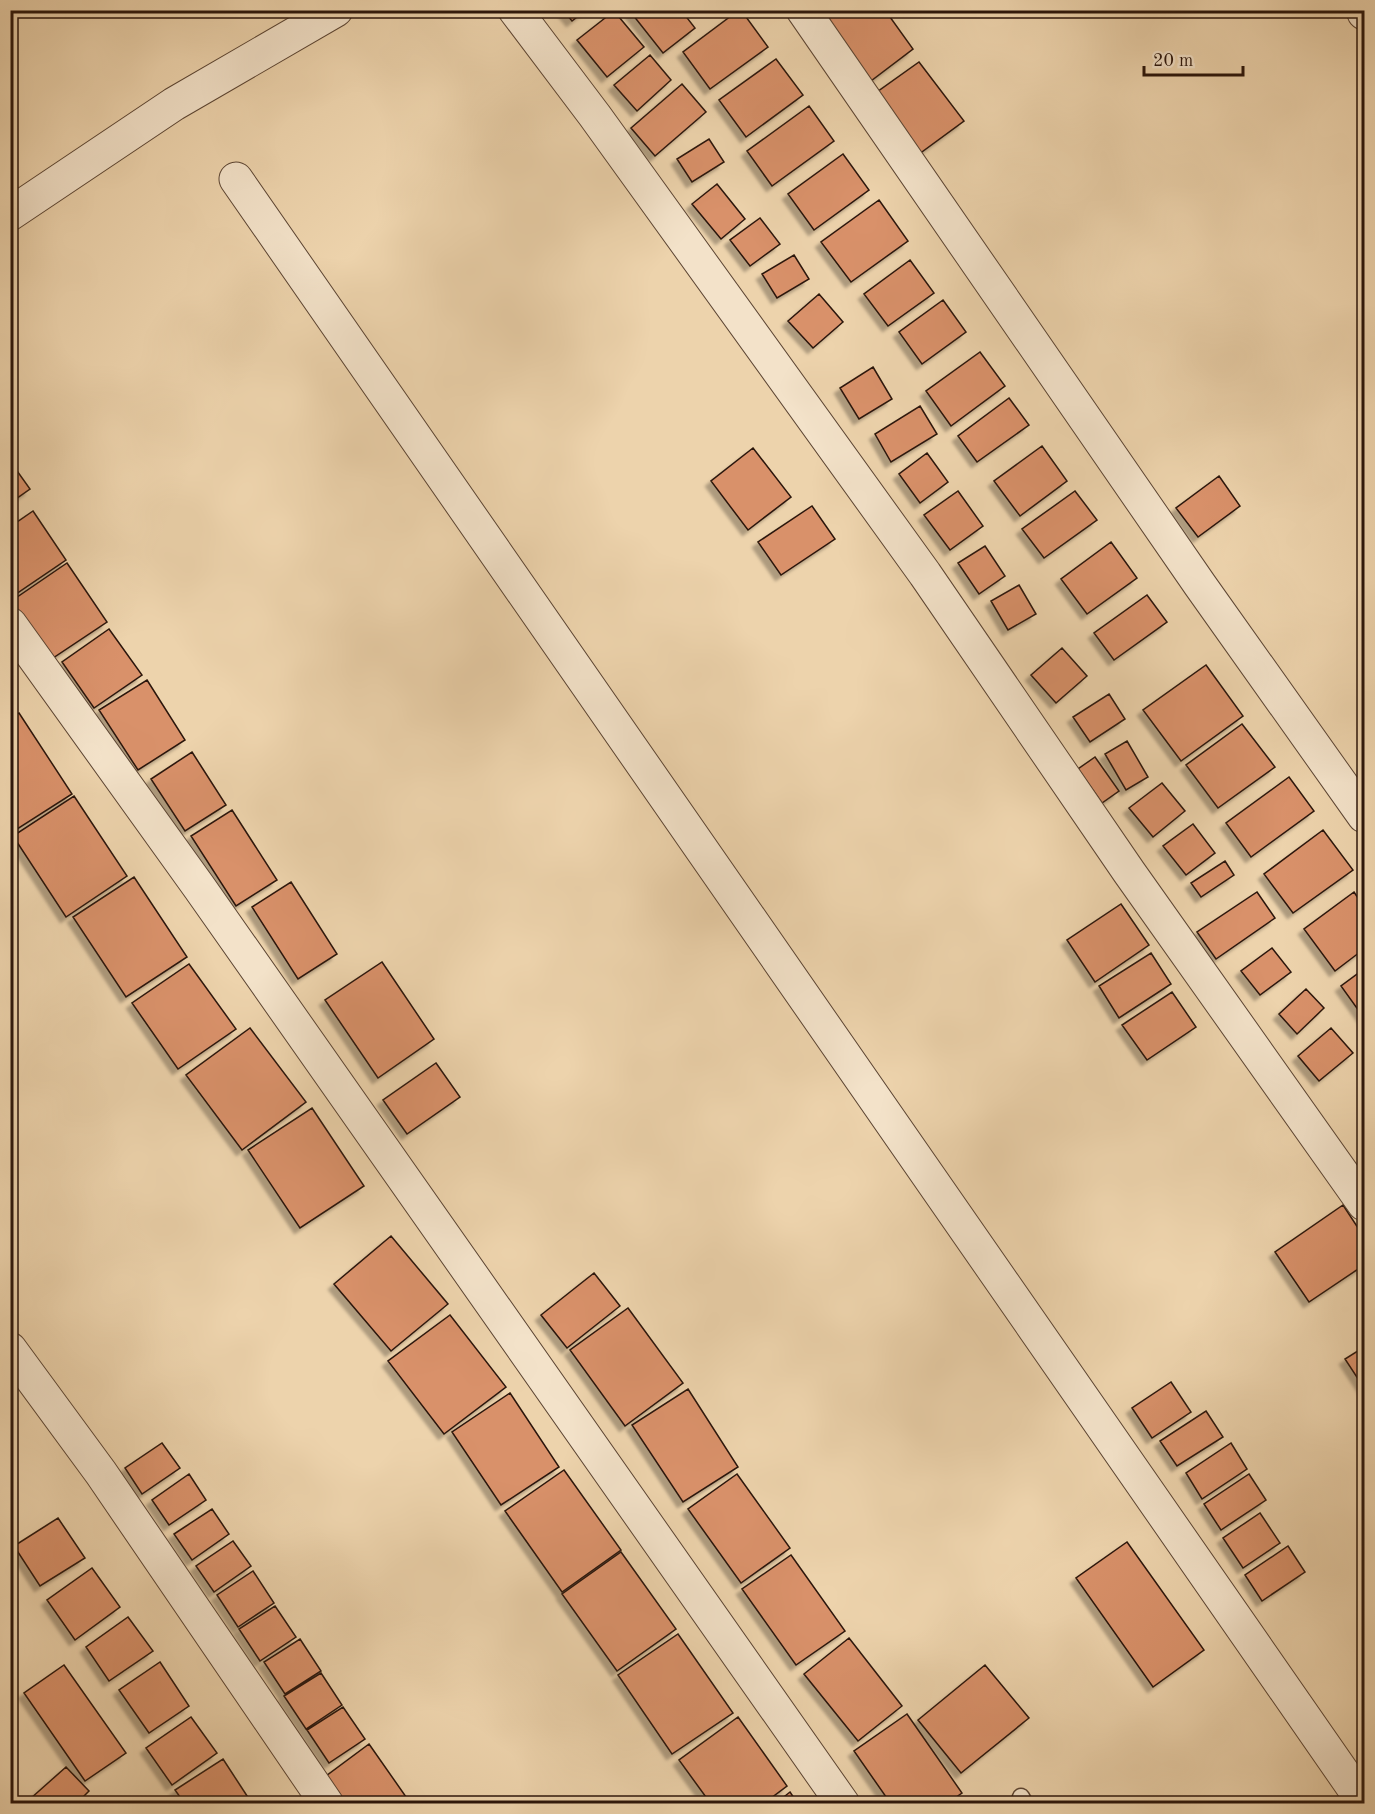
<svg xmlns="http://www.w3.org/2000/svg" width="1375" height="1814" font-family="'Old Standard TT',serif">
	<defs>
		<filter id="shadow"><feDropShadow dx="-5.5" dy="5.5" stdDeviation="1.5" flood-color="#0004"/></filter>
	</defs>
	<rect width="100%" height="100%" fill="#edd3ac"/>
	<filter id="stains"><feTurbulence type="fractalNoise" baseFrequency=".00333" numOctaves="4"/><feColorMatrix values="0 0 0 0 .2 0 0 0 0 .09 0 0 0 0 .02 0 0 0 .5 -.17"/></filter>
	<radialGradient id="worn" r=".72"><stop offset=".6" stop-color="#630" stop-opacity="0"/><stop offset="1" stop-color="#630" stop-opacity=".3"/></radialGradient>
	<path fill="#d9916a" stroke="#2c160b" stroke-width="1.5" filter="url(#shadow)" d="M563,10H586L572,21Z
		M629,10H681L695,28L663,53Z
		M739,10H741L768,47L710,89L683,52Z
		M833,10H885L913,49L863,87L815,23Z
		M614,11L644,47L607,77L577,40Z
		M650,55L671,80L637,111L614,85Z
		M776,59L803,95L746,137L719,100Z
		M919,62L964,121L915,157L870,97Z
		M682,84L706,112L655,156L631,128Z
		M809,106L834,141L772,186L747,151Z
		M709,139L724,162L692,182L677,159Z
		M843,154L869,190L814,230L788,194Z
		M717,184L745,219L721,239L692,204Z
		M879,200L908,241L851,282L821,242Z
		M760,218L780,244L750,266L730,240Z
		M794,255L809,279L777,298L762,274Z
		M910,260L934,293L888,326L864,294Z
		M819,294L843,322L813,348L788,321Z
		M943,300L966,332L922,364L899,332Z
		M980,352L1005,386L951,426L926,391Z
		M873,367L892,399L859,419L840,388Z
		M1009,398L1029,425L977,462L958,436Z
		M920,406L937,434L891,462L875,434Z
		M1042,446L1067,481L1020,516L994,481Z
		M753,448L791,497L748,530L711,481Z
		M927,453L948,482L920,503L899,474Z
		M10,461L30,489L10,503Z
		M1219,476L1240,506L1198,537L1176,508Z
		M958,491L983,526L950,550L924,515Z
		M1075,491L1097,520L1044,558L1022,529Z
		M812,506L835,539L781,575L758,542Z
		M33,511L66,560L10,598V527Z
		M1111,542L1137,578L1087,614L1061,579Z
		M985,546L1005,576L979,594L958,563Z
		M67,563L107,622L50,660L10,602Z
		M1019,585L1036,614L1008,630L991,601Z
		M1147,595L1167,622L1114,660L1094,633Z
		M109,629L142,675L94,708L62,662Z
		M1062,648L1087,676L1056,703L1031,675Z
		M1206,665L1243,716L1181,761L1143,710Z
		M147,680L185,740L138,770L99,710Z
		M1109,694L1125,719L1090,742L1073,717Z
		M19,713L72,794L11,833L10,719Z
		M1242,724L1275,767L1218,808L1186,765Z
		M1127,741L1148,777L1126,790L1105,754Z
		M192,752L226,805L185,831L151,779Z
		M1095,757L1119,791L1102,803L1078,769Z
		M1289,777L1314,811L1251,857L1226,823Z
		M1162,783L1185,811L1153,837L1129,808Z
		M74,796L127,876L66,917L13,836Z
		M232,810L277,880L236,906L191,836Z
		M1193,824L1215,853L1186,875L1163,846Z
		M1323,830L1353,870L1293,913L1264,874Z
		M1225,861L1234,875L1201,897L1191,883Z
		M134,877L187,957L126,997L73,917Z
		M291,882L337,954L298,979L252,907Z
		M1257,892L1275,918L1216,959L1197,932Z
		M1354,892L1364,907V949L1335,971L1304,929Z
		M1121,904L1149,945L1095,982L1067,940Z
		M1272,948L1291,972L1260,995L1241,971Z
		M1151,953L1171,984L1119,1018L1099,986Z
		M382,962L434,1039L378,1078L325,1000Z
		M189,964L236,1029L178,1069L132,1003Z
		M1364,969V1018L1341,986Z
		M1306,989L1324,1008L1297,1034L1279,1014Z
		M1172,992L1196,1027L1147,1060L1122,1025Z
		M250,1028L306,1102L242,1150L186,1075Z
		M1331,1028L1353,1053L1319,1081L1298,1056Z
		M436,1063L460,1097L407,1134L383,1100Z
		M312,1108L364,1186L300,1228L248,1150Z
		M1343,1205L1364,1237V1265L1309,1302L1275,1252Z
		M391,1236L448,1304L391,1351L334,1284Z
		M594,1273L620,1306L567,1348L541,1315Z
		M628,1308L683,1383L625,1426L570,1350Z
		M450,1315L506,1387L444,1434L388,1361Z
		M1364,1347V1388L1345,1359Z
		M1171,1382L1191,1412L1152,1438L1132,1408Z
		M688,1389L738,1467L683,1502L632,1425Z
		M510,1393L559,1467L501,1505L452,1432Z
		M1206,1411L1223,1437L1177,1466L1160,1441Z
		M162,1443L180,1468L142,1494L125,1468Z
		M1231,1443L1247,1469L1202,1499L1186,1473Z
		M564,1470L621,1550L562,1592L505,1511Z
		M189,1474L206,1500L169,1525L152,1500Z
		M737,1474L790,1548L741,1583L688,1509Z
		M1249,1474L1266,1500L1221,1530L1204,1504Z
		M212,1509L229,1534L192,1560L174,1534Z
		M1260,1513L1280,1543L1243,1568L1223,1538Z
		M58,1518L85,1558L40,1586L14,1546Z
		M233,1541L251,1566L214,1592L196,1566Z
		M1127,1542L1204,1650L1153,1687L1076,1578Z
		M1288,1546L1305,1572L1262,1601L1245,1575Z
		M621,1552L676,1629L617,1671L562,1594Z
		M791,1555L845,1631L796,1665L742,1589Z
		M92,1568L120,1607L75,1640L47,1600Z
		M253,1571L274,1603L238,1627L217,1595Z
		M275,1606L296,1637L260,1661L239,1629Z
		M128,1617L153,1651L109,1681L86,1647Z
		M678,1634L733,1713L672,1754L618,1675Z
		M849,1638L902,1706L858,1741L804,1674Z
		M300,1639L321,1671L285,1694L264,1662Z
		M160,1662L189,1706L149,1733L119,1690Z
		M64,1665L126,1753L85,1781L24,1693Z
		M985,1665L1029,1718L961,1773L918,1720Z
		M321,1673L342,1705L306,1729L284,1696Z
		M343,1707L365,1739L329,1763L307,1730Z
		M907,1714L962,1793L946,1804H891L854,1751Z
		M191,1717L217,1753L172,1785L146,1748Z
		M738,1717L787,1786L763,1804H711L679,1760Z
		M369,1744L411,1804H339L322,1779Z
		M223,1759L251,1802L249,1804H185L175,1790Z
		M66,1767L89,1791L76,1804H34L30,1799Z
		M790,1792L798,1804H775Z"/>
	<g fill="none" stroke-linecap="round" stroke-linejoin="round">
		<defs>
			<path id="service" d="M1021,1797L1025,1804"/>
			<path id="minor" d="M515,10L595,116L925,574L1129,872L1364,1204
				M803,10L1200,585L1364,816
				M1363,10L1364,13
				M236,179L1364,1803
				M10,214L174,104L336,10
				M10,624L199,887L843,1804
				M10,1349L101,1473L327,1804"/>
		</defs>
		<use href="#service" stroke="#5c4533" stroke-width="19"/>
		<use href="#minor" stroke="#5c4533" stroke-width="35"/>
		<use href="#service" stroke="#f3e2c9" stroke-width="16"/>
		<use href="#minor" stroke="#f3e2c9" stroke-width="33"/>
	</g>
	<rect width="1375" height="1814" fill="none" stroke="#edd3ac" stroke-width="36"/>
	<rect x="12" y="12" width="1351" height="1790" fill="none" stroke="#2c160b" stroke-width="3"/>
	<rect x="18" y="18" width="1339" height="1778" fill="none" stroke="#2c160b" stroke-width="1.5"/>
	<path d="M1144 66v9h99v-9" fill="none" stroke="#2c160b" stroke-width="3"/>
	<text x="1153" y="66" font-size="18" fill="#2c160b" stroke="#f3e2c9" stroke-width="4.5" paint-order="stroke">20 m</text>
	<rect width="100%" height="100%" filter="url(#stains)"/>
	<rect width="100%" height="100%" fill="url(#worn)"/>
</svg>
